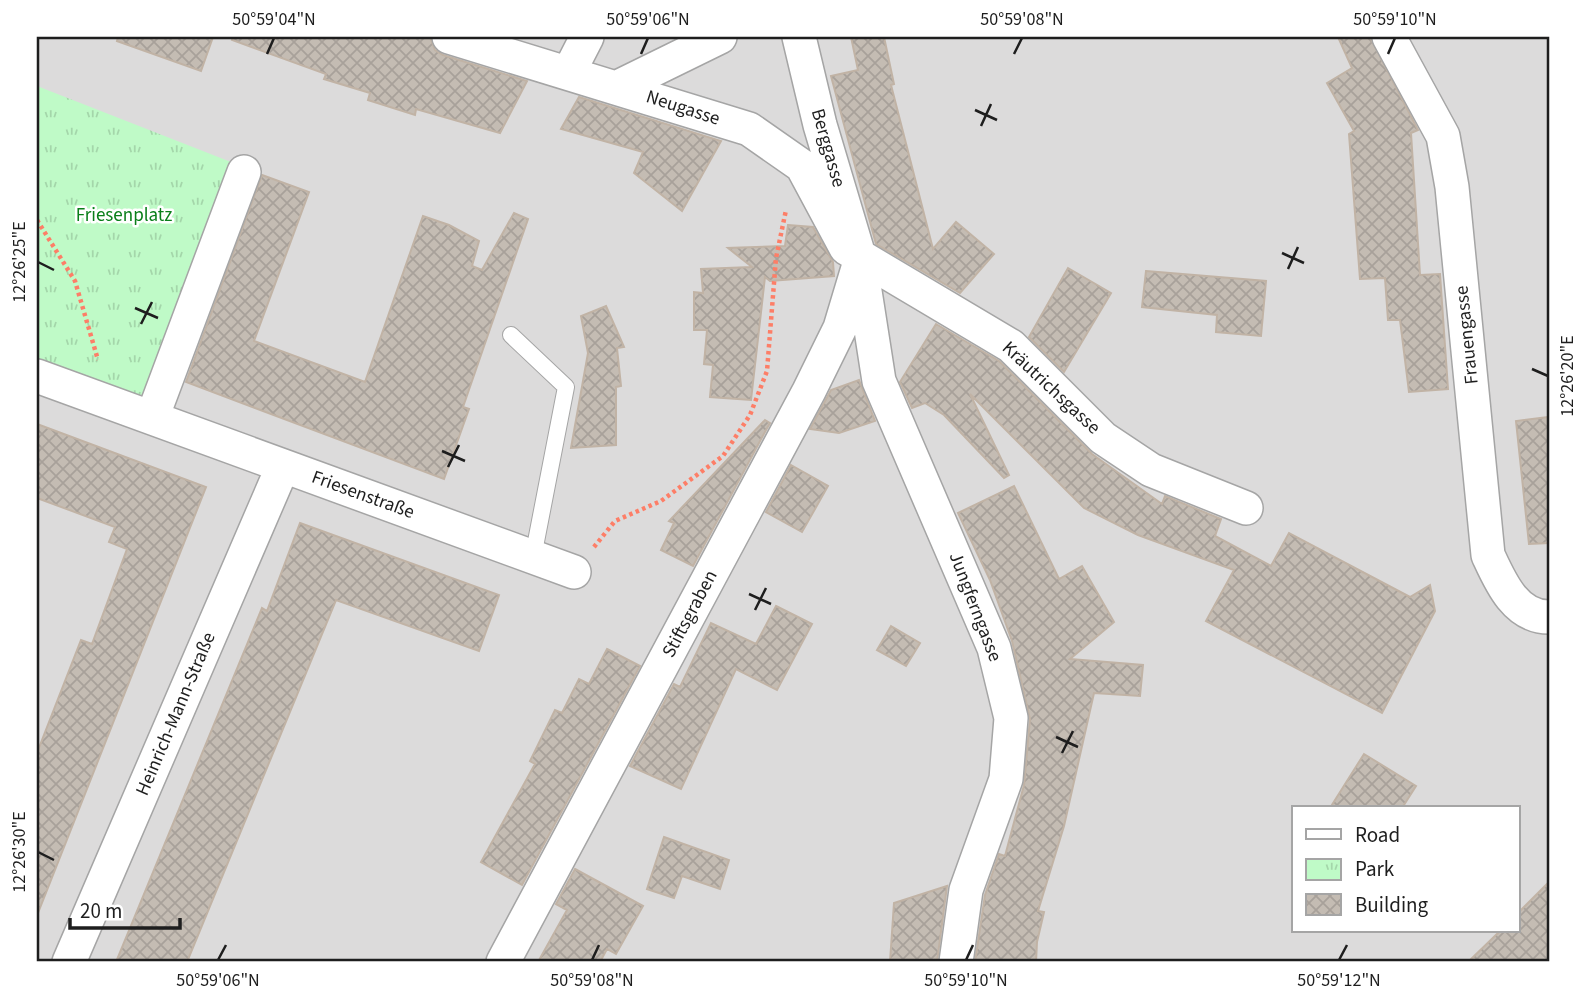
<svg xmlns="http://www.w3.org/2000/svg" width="1586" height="999" font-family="'Source Sans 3',sans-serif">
	<defs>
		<pattern id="park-tufts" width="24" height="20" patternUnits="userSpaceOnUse" patternTransform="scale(1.75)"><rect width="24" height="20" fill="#bffac7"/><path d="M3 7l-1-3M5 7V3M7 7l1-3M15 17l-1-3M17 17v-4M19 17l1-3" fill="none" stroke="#a4d6aa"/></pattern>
		<pattern id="building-cross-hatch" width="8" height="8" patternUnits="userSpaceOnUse" patternTransform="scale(1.75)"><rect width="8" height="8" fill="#c4bcb3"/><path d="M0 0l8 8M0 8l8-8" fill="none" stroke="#a8a19a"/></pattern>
	</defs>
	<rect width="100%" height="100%" fill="#efece3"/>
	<path fill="#dcdbdb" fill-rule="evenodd" d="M37,37H1549V962H37ZM1294,808H1518V931H1294Z"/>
	<path fill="url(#park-tufts)" d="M37,86L236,164L147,410L37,365Z"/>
	<path fill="url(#building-cross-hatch)" stroke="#c1b3a5" stroke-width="2" d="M118,37H213L201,71L117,41Z
		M233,37H430L435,50L443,55L527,81L500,133L416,109L415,115L368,100L370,93L324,79L326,74L232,40Z
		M851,37H884L894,84L891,85L933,249L956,222L994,254L960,293L876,244L831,76L858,70Z
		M1338,37H1370L1418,130L1411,133L1420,275L1440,274L1448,389L1409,392L1400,320H1388L1385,278L1360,279L1349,134L1354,131L1327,83L1352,68Z
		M579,97L721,141L682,211L634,173L643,152L561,129Z
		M262,175L309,192L254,341L365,382L423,216L449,225L479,241L472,266L482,270L514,213L528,219L463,407L469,409L444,479L186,382Z
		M788,225L813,227L833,262L834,276L770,281L765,277L751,400L710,397L713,365L704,364L707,330H694V292L703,293L701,269L752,267L728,248L785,246Z
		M1068,268L1111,293L1064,372L1029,337Z
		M1146,271L1266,281L1261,336L1216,332L1217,315L1142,307Z
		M606,306L624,347L617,348L621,386L616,387V445L571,448L588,353L581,316Z
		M936,324L999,361L1092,454L1162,504L1165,496L1221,519L1215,536L1271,566L1289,533L1410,597L1430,585L1435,611L1382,713L1206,621L1234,570L1138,535L1084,508L970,394L1009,475L1004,478L944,415L925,403L912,408L900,382Z
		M859,380L875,421L839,433L810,429L831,390Z
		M1549,417V543L1529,544L1516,421Z
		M765,420L770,423L766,430L693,566L661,550L674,523L669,521Z
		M37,424L206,487L38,913L37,753L81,640L92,644L127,549L109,542L115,527L37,498Z
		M791,465L828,486L802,532L766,512Z
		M1014,486L1059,579L1082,566L1114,622L1070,659L1143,665L1140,696L1094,693L1064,826L1038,911L1044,912L1037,942L1036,962H975L985,895L999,854L1005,856L1024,785L1030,719L1012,641L990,580L958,513Z
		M300,523L499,595L479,651L336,600L187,962H116L262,608L267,611Z
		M776,606L812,624L777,690L736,669L681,789L630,766L674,684L680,687L711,623L756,644Z
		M891,626L920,643L906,666L877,650Z
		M607,649L640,666L522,885L481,862L535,764L530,761L555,710L562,713L579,679L589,684Z
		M1364,754L1416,786L1402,808H1330Z
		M664,837L729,860L720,889L682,876L674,898L647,889Z
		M575,869L643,906L616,954L607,949L600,962H538L567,910L556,904Z
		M1549,882V962H1468L1500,931H1518V913Z
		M947,886L937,962H890L894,903Z"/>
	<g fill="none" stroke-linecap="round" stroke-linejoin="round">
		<defs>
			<path id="service" d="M511,335L566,387L533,557"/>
			<path id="minor" d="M449,37L749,129L802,166L846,248L1011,346L1103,438L1151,470L1246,508
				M799,37L820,125L860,259L879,381L994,648L1011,718L1006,779L966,890L956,962
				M1389,37L1443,136L1452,187L1488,555C1500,581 1515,617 1549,617
				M569,72L587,37
				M618,87L720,37
				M37,376L574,572
				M152,418L244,172
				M69,962L283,466
				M503,962L809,391L840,328L858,268"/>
		</defs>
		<use href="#service" stroke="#a5a5a5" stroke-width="18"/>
		<use href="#minor" stroke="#a5a5a5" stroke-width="36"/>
		<path stroke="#fd7e67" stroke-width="4.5" stroke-dasharray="3.5 3.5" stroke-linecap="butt" d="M37,220L75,281L98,360
			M594,547L615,521L661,501L723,456L750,415L767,371L776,258L786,210"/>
		<use href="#service" stroke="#fff" stroke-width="16"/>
		<use href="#minor" stroke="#fff" stroke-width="33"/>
	</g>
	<path fill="none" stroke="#1e1e1e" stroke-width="2.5" d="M267,54L274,38M641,54L648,38M1014,54L1022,38M1388,54L1395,38M975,110L997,120M981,126L991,104M1282,253L1304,263M38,262L54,270M1288,269L1298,247M135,308L158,318M141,324L152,302M1532,369L1548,376M442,451L465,461M448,467L459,445M749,594L771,604M755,610L766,588M1056,737L1078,747M1062,753L1073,731M38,852L54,860M218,960L226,945M592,960L599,945M966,960L973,945M1339,960L1347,945"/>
	<g text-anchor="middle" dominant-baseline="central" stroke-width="5" stroke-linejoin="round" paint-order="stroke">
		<g font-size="19" fill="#1e1e1e" stroke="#fff">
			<text transform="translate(683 108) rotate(18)">Neugasse</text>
			<text transform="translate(828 148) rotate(74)">Berggasse</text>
			<text transform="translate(1467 335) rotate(-96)">Frauengasse</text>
			<text transform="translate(1051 388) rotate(43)">Kräutrichsgasse</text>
			<text transform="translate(363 495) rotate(20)">Friesenstraße</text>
			<text transform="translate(975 607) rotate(69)">Jungferngasse</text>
			<text transform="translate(690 614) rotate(-62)">Stiftsgraben</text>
			<text transform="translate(176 714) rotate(-67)">Heinrich-Mann-Straße</text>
		</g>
		<g font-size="19" fill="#097e19" stroke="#fff">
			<text x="124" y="215">Friesenplatz</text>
		</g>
	</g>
	<rect width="1586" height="999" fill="none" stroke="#ffffff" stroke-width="77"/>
	<rect x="1292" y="806" width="228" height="126" fill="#ffffff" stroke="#a5a5a5" stroke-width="2"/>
	<rect x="1306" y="829" width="35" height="10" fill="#ffffff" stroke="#a5a5a5" stroke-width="2"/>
	<text x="1355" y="842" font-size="21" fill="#1e1e1e">Road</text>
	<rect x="1306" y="859" width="35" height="21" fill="url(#park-tufts)" stroke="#a5a5a5" stroke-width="2"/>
	<text x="1355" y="876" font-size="21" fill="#1e1e1e">Park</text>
	<rect x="1306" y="894" width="35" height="21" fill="url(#building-cross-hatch)" stroke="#a5a5a5" stroke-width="2"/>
	<text x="1355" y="912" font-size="21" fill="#1e1e1e">Building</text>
	<path d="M70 918v10h110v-10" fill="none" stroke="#1e1e1e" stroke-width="3.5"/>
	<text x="80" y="918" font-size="21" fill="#1e1e1e" stroke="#ffffff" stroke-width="5" paint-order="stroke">20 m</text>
	<rect x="38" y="38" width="1510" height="922" fill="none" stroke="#1e1e1e" stroke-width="2.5"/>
	<g font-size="18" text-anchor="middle" fill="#1e1e1e">
		<text x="274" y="25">50°59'04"N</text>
		<text x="648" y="25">50°59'06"N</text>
		<text x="1022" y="25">50°59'08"N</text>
		<text x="1395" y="25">50°59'10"N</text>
		<text transform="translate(19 262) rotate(-90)" y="6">12°26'25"E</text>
		<text transform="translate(1567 376) rotate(-90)" y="6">12°26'20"E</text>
		<text transform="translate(19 852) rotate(-90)" y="6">12°26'30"E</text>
		<text x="218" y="986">50°59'06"N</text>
		<text x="592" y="986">50°59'08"N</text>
		<text x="966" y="986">50°59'10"N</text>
		<text x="1339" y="986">50°59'12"N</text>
	</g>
</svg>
